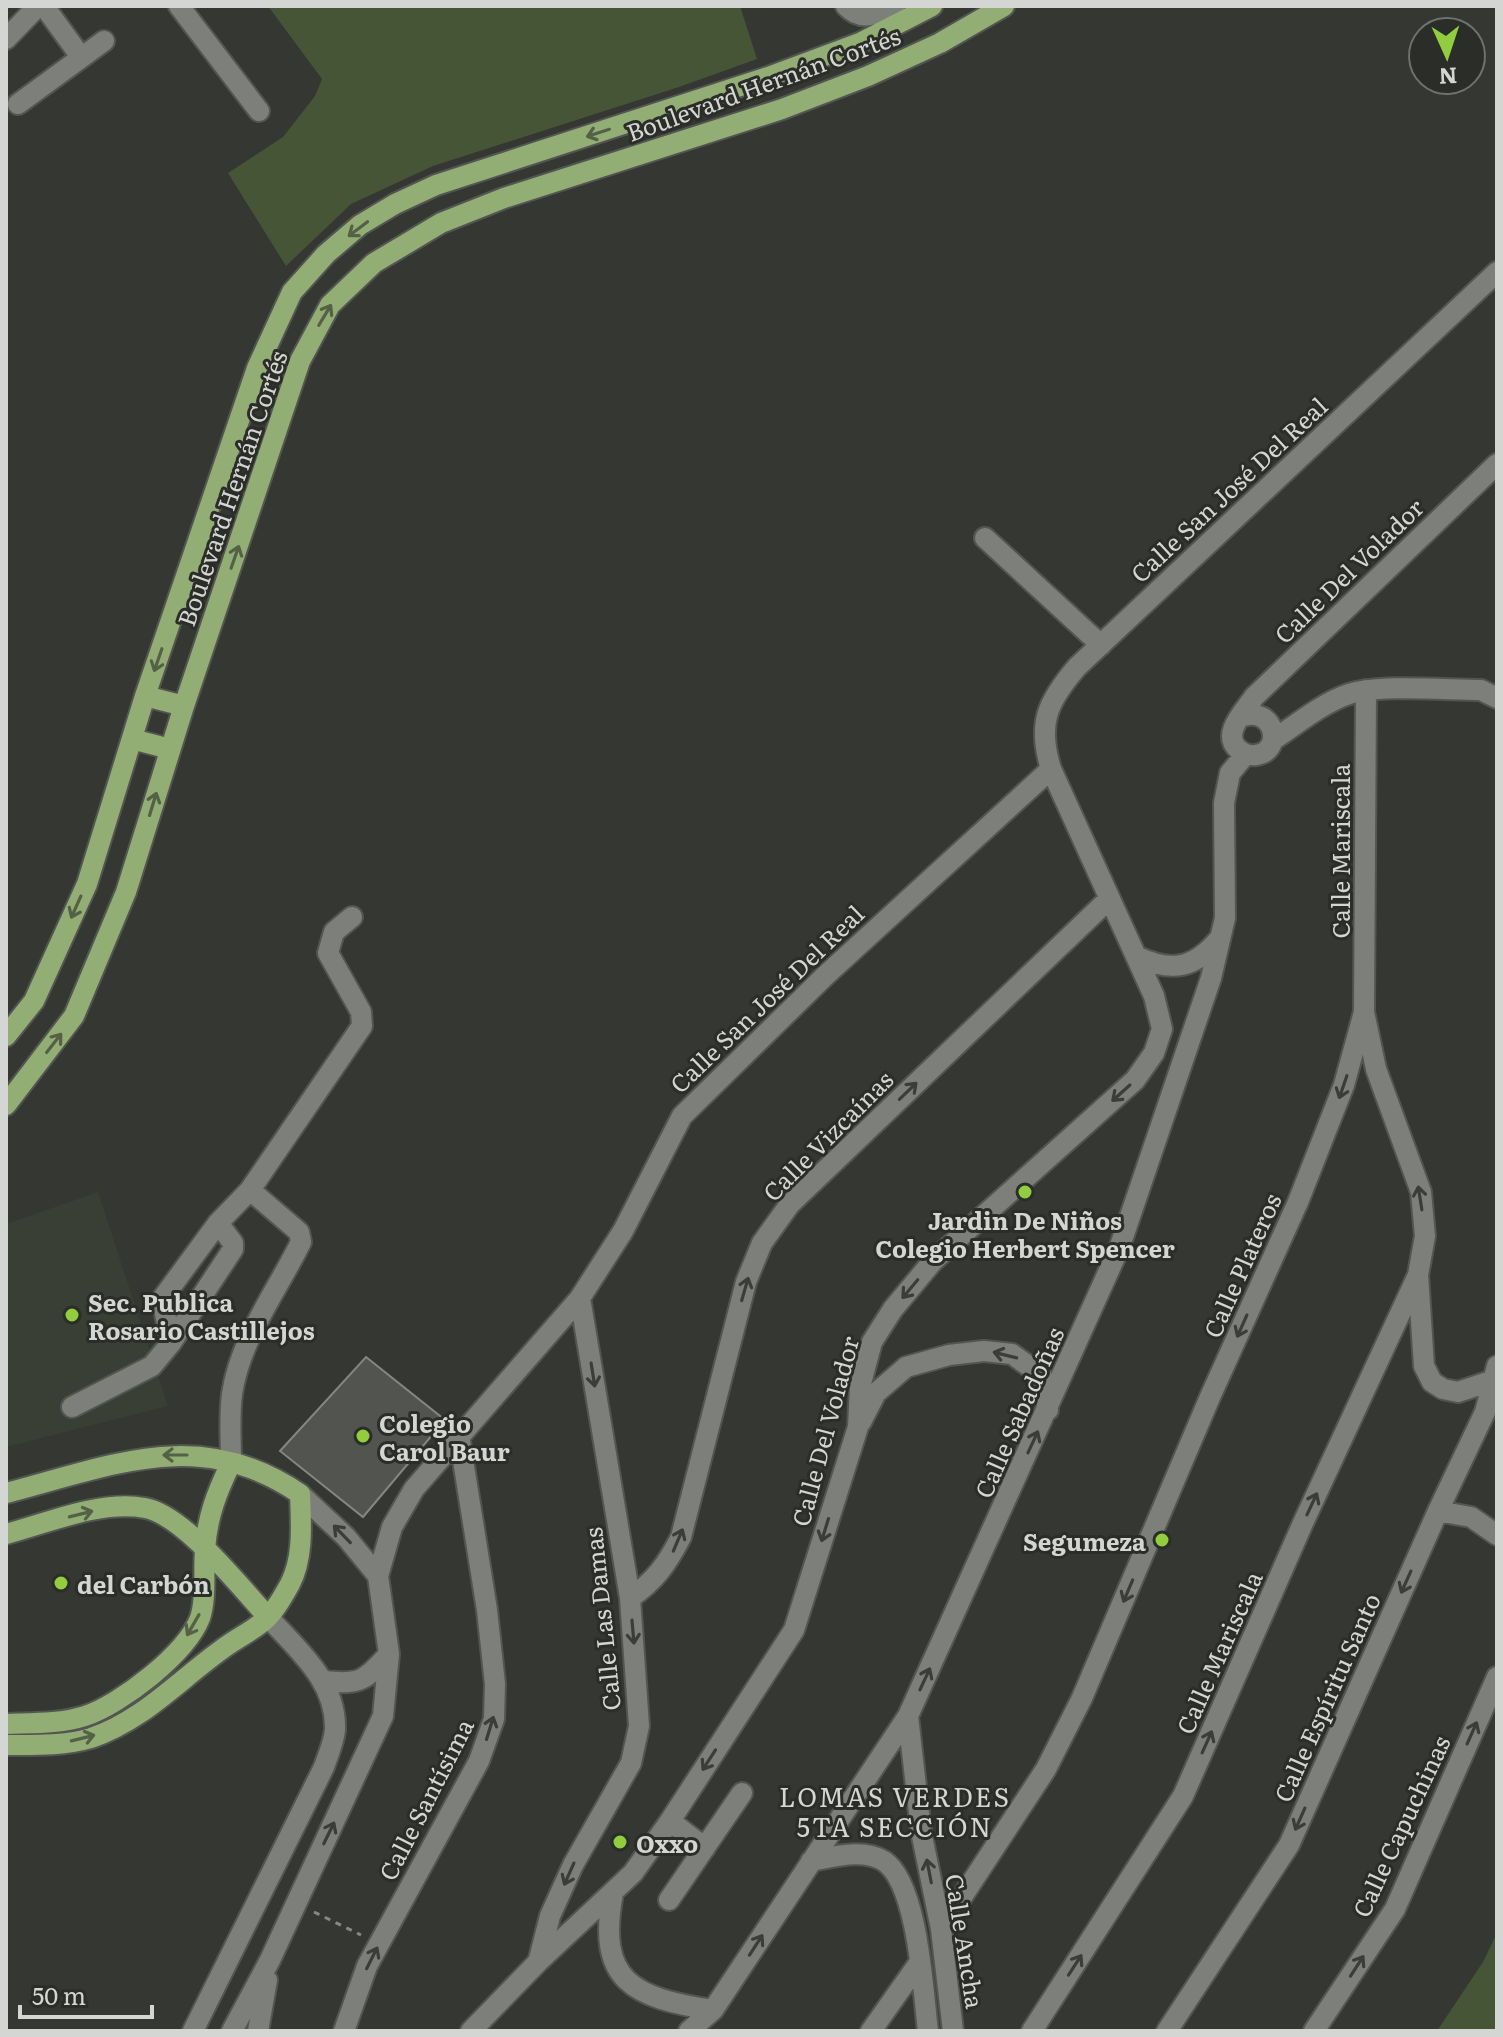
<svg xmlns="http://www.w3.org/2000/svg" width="1503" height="2037" font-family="Literata,serif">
	<rect width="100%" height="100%" fill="#343732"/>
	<path fill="#393f34" d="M98,1192L168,1406L6,1447V1224Z"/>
	<path fill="#475537" d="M268,6H740L757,59L679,87L433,166L351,204L286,266L228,173L283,137L315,96L322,79Z
		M1497,1933V2031H1437L1483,1962Z"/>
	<path fill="#52554f" stroke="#848781" stroke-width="2" d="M366,1357L445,1420L363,1517L280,1451Z"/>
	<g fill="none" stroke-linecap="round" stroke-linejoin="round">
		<defs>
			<path id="minor" d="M44,6L81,57
				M179,6L259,111
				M846,6C861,22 876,15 895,6
				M6,39L38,6
				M18,104L104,41
				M985,538L1101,645
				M1366,690L1364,1012L1376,1069L1421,1192L1425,1236L1418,1275L1424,1366L1432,1382L1443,1389L1458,1392L1494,1380
				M1240,717C1275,704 1285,751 1256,755C1249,756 1244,754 1239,750C1220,734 1245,711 1254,697L1497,464
				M1273,740C1296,725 1322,703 1349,694C1381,684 1445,690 1481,690L1497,698
				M1138,957C1173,973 1195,968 1220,938
				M171,1343L162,1299L218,1223L250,1190L362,1026L361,1012L328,953L334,932L352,917
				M72,1407L152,1366L171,1343L233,1249V1243L218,1223
				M861,1422L876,1393L906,1367L949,1355L984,1351L1012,1354L1041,1375L1048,1410
				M231,1463C231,1440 229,1417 232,1394C240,1339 277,1291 301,1242L299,1232L250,1190
				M1438,1511L1471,1517L1497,1535
				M378,1576L392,1527L414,1489L580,1298L623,1231L682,1116L826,975L1051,769
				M630,1598C655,1581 667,1564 681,1537L746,1282L762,1243L790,1204L1108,900
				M324,1681C360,1685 365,1681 389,1654
				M908,1716L921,1831L941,1929L953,2031
				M670,1821L705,1848
				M811,1861C834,1857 862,1848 884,1861C918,1884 923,1991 928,2031
				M613,1893C596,1982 634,1998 713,2010
				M669,1900L742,1793
				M941,1929L1046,1769L1082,1698L1210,1397L1298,1202L1344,1085L1364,1012
				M539,1959L550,1916L573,1865L631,1763L639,1726L630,1598L580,1298
				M193,2031L324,1767C328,1755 334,1742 335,1730C337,1682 298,1650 268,1617
				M232,2031L270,1960L383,1716L389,1654L378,1576L346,1537L300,1494
				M258,2031L267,1980
				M344,2031L367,1966L479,1761L494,1719L495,1684L487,1610L459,1435
				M471,2031L538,1962L633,1873L670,1821L794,1630L858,1427L860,1387L872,1342L893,1309L933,1261L1135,1080L1154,1053L1162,1029L1154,996L1051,769C1037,724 1047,702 1077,667L1497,272
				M689,2031L713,2010L908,1716L1120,1246L1211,978L1225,918L1224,803L1230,773L1245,755
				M871,2031L919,1963
				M1032,2031L1183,1796L1303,1523L1418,1275
				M1167,2031L1289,1845L1438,1511L1485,1412L1497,1366
				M1314,2031L1395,1909L1497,1677"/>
			<path id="major" d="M145,696L184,706
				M132,739L170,749
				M6,1036L34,1001L87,884L145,696L257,368L292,292L326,254L360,225L395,204L436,185L768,77L862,42L932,6
				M6,1105L74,1016L126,892L184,706L300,361L330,305L374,263L441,223L504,198L782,109L868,76L940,43L1004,6
				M6,1493C111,1466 200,1425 300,1494C301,1523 304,1557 290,1584C284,1595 275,1611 266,1619C253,1631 235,1639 221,1650C178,1681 142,1721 91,1738C64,1746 34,1745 6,1745
				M6,1534C48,1523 100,1500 145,1508C184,1515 240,1587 268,1617
				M6,1724C32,1723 60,1724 85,1716C121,1704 186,1654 200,1618C207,1597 203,1571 205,1550C207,1517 217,1492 231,1463"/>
		</defs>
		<use href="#minor" stroke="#535551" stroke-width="24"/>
		<use href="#major" stroke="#535551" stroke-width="24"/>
		<path stroke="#868985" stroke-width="3" stroke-dasharray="6 6" stroke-linecap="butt" d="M314,1912L361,1935"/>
		<use href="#minor" stroke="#7d807a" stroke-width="20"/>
		<use href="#major" stroke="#93ae75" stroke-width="20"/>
	</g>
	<defs><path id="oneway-shaft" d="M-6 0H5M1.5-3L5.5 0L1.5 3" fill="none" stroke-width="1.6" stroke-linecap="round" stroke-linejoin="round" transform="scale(2)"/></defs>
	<g stroke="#546147">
		<use href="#oneway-shaft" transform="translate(598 133) rotate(162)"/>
		<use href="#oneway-shaft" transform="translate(358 229) rotate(143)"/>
		<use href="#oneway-shaft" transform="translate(325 315) rotate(-59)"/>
		<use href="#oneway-shaft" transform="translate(235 557) rotate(-71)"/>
		<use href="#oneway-shaft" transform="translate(158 660) rotate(109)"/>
		<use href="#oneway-shaft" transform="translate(153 804) rotate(-73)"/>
		<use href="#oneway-shaft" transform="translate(76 907) rotate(114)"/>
		<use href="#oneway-shaft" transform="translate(54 1043) rotate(-52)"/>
		<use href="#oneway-shaft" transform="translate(175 1455) rotate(-180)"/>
		<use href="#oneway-shaft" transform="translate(81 1514) rotate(-14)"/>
		<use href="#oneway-shaft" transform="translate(193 1625) rotate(120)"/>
		<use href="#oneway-shaft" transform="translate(83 1738) rotate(-14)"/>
	</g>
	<g stroke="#3b3e38">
		<use href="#oneway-shaft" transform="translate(1343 1087) rotate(109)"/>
		<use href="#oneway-shaft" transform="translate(908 1091) rotate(-44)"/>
		<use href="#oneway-shaft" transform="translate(1121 1093) rotate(138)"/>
		<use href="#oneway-shaft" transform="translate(1420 1198) rotate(-99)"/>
		<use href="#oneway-shaft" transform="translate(745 1289) rotate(-74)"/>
		<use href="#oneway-shaft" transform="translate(910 1289) rotate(130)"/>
		<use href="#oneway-shaft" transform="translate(1242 1326) rotate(114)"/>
		<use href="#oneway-shaft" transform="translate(1005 1355) rotate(-166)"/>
		<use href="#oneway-shaft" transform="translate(593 1375) rotate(81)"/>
		<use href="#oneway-shaft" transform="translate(1033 1442) rotate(-65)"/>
		<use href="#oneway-shaft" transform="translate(1312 1504) rotate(-65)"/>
		<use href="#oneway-shaft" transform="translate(825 1530) rotate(107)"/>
		<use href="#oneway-shaft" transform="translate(342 1534) rotate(-134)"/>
		<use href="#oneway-shaft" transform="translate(678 1540) rotate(-67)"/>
		<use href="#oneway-shaft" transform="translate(1406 1582) rotate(114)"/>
		<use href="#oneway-shaft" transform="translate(1128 1591) rotate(113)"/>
		<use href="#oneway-shaft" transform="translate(633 1632) rotate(85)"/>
		<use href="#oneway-shaft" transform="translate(925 1679) rotate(-65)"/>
		<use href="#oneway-shaft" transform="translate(490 1728) rotate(-73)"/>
		<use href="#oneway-shaft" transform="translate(1472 1733) rotate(-66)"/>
		<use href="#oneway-shaft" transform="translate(1207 1742) rotate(-66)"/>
		<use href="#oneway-shaft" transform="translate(709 1760) rotate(123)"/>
		<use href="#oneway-shaft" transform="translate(1300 1819) rotate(114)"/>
		<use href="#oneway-shaft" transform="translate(329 1833) rotate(-64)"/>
		<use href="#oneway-shaft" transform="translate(929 1871) rotate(-101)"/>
		<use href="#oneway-shaft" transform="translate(569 1874) rotate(114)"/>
		<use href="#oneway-shaft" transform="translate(756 1945) rotate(-57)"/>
		<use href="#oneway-shaft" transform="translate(372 1958) rotate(-63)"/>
		<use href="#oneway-shaft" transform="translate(1075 1965) rotate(-57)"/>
		<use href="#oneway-shaft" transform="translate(1357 1966) rotate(-57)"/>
	</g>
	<g fill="#91cd3f" stroke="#2a2d28" stroke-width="3">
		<circle cx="1025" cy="1192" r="8"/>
		<circle cx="72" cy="1315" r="8"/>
		<circle cx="363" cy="1436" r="8"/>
		<circle cx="1162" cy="1540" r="8"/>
		<circle cx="61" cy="1583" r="8"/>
		<circle cx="620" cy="1842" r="8"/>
	</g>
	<g text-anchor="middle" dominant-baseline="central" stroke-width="6" stroke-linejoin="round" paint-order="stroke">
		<g font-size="24" fill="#d4d6d3" stroke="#2a2d28">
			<text transform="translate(763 83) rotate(-20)">Boulevard Hernán Cortés</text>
			<text transform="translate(231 488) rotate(-71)">Boulevard Hernán Cortés</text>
			<text transform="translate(1228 489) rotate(-43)">Calle San José Del Real</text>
			<text transform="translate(1348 570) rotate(-44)">Calle Del Volador</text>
			<text transform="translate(1339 851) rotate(-90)">Calle Mariscala</text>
			<text transform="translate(766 998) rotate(-44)">Calle San José Del Real</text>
			<text transform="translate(827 1135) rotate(-45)">Calle Vizcaínas</text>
			<text transform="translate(1241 1265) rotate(-66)">Calle Plateros</text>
			<text transform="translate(1018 1412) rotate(-66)">Calle Sabadoñas</text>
			<text transform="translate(824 1431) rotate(-75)">Calle Del Volador</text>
			<text transform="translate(601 1619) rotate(-96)">Calle Las Damas</text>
			<text transform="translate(1218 1652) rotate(-66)">Calle Mariscala</text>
			<text transform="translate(1326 1697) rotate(-66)">Calle Espíritu Santo</text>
			<text transform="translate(425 1799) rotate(-63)">Calle Santísima</text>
			<text transform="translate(1400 1826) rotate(-65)">Calle Capuchinas</text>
			<text transform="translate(966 1941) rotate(81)">Calle Ancha</text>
		</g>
		<g font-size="24" font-weight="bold" fill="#d4d6d3" stroke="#2a2d28" text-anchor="start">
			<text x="1025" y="1219" text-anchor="middle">Jardin De Niños<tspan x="1025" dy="28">Colegio Herbert Spencer</tspan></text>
			<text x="88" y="1301">Sec. Publica<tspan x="88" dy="28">Rosario Castillejos</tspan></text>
			<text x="379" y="1422">Colegio<tspan x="379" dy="28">Carol Baur</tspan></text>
			<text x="1146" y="1540" text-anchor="end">Segumeza</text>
			<text x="77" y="1583">del Carbón</text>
			<text x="636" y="1842">Oxxo</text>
		</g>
		<g font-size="26" letter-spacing="2" fill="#d4d6d3" stroke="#2a2d28">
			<text x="895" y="1795">LOMAS VERDES<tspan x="895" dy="30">5TA SECCIÓN</tspan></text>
		</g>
	</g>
	<rect width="1503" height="2037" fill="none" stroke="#d4d6d3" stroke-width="16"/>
	<g transform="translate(1447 56) rotate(177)"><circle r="38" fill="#2a2d28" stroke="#6e716c" stroke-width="2"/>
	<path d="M0-6L14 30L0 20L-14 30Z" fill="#91cd3f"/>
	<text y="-12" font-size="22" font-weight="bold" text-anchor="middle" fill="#d4d6d3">N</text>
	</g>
	<path d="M20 2005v12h132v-12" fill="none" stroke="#d4d6d3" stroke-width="4"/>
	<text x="32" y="2005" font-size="24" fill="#d4d6d3" stroke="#2a2d28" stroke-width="6" paint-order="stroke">50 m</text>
</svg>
